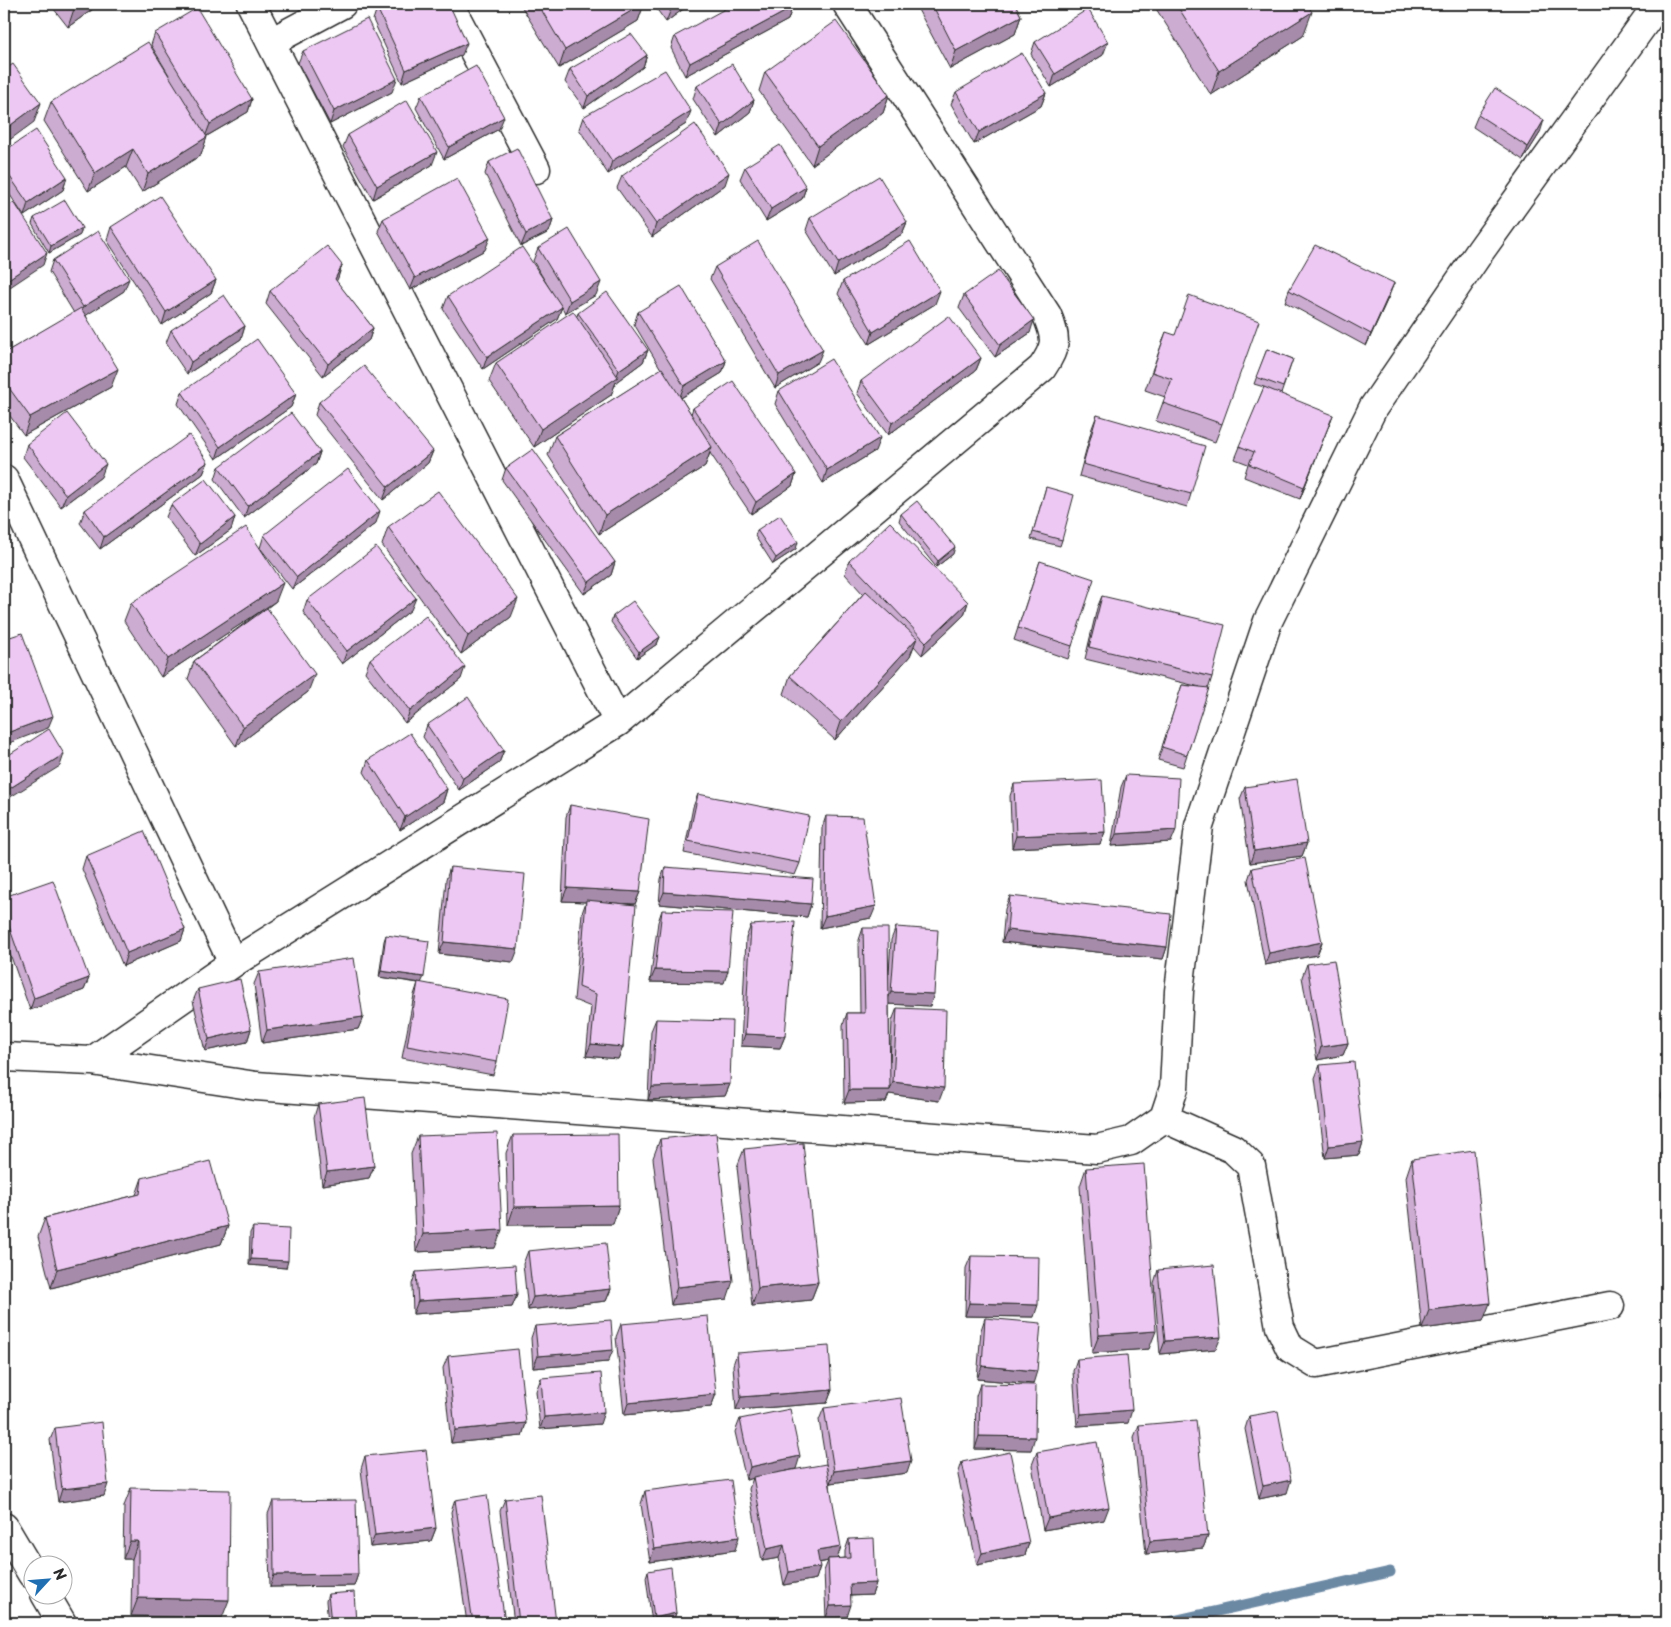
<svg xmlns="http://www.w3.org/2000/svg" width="1671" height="1627" font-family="'Playpen Sans',sans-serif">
	<rect width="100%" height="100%" fill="#fff"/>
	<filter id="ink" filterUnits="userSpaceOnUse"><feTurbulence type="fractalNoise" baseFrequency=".02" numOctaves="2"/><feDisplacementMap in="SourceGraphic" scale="10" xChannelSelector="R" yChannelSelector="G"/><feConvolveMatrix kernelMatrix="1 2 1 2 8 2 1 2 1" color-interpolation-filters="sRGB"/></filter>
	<g filter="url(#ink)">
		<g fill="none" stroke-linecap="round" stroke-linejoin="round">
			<path stroke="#6c89a4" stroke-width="11" d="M1164,1623L1390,1572"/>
			<defs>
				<path id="minor" d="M251,4L618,722
					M449,4L536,169
					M271,42L342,4
					M4,479L233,963
					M4,1057L92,1061L256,1086L1097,1149L1131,1141L1164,1118L1174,1088L1179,991L1199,826L1268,621L1373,408L1481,250L1658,4
					M92,1061L233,963L618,722L1042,368C1057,346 1057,339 1047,315L847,4
					M1164,1118L1233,1149L1251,1166L1280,1327L1290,1348L1316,1364L1610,1306
					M4,1527L32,1574
					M45,1594L62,1623"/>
			</defs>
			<use href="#minor" stroke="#2b2b2b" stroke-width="31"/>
			<use href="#minor" stroke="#fff" stroke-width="28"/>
		</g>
		<path fill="#ccacd1" stroke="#2b2b2b" d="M50,4H100L68,27Z
			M520,4H644L638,21L559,68Z
			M653,4H690L666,22Z
			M915,4H1015L1021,16L1015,34L950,69Z
			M1153,4H1307L1303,36L1211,95Z
			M377,8L462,55L402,83L373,20Z
			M792,8L788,20L685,76L671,48L675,36Z
			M155,33L252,99L248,112L207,136L201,155L142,192L126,167L88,191L44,121L51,102L169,75L151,45Z
			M1035,42L1103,55L1051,87L1031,54Z
			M303,51L392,92L330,124L298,63Z
			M647,55L643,67L584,108L565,82L570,69Z
			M765,72L889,95L883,113L812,165L759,91Z
			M697,86L754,100L750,112L718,137L693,99Z
			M956,92L1046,93L1041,106L974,144L951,104Z
			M421,96L499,129L444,159L416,108Z
			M1478,115L1540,133L1523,160L1473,127Z
			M583,117L686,124L608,174L579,129Z
			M348,135L432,165L373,199L343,147Z
			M4,151L67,177L63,190L24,216L4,186Z
			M489,162L553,220L549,232L521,246L485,174Z
			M745,167L806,187L802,199L766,221L740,179Z
			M622,176L725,185L652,237L617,188Z
			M34,218L80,235L49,253L32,224Z
			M810,218L907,222L902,234L834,276L806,230Z
			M383,219L485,250L410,290L378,231Z
			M111,227L216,280L211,293L162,325L107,240Z
			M538,248L596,295L565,313L562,307L557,319L483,369L443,309L448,296H554L533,261Z
			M53,260L124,291L86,315L111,387L24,435L4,408V353L74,313L49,272Z
			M342,265L336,281L373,328L369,340L323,376L266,304L270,291Z
			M715,267L818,362L775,388L710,279Z
			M843,281L935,304L869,344L838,294Z
			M1289,290L1389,296L1366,346L1285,302Z
			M964,295L1030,333L995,357L959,308Z
			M638,312L726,361L722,373L681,398L691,414L693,408L796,474L792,486L751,514L710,453L705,466L599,534L548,455L555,436L661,369L634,324Z
			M578,313L648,350L643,362L616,382L611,395L534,447L489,381L496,363L577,316Z
			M245,326L241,339L187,374L166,343L171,330Z
			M1166,332L1222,424L1215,442L1156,421L1165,397L1145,390Z
			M1267,349L1293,359L1281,394L1328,427L1300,499L1244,477L1248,464L1235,459L1264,387L1254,384Z
			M981,358L976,370L888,435L857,393L861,381Z
			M779,391L875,451L823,483L775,404Z
			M182,392L296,394L291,407L216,459L178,404Z
			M319,402L433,451L428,463L383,500L315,415Z
			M1097,415L1191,494L1187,507L1079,476L1092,428Z
			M27,444L101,477L61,507L23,457Z
			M320,452L316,464L244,518L215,479L219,467Z
			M208,462L203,474L100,549L80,523L85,510Z
			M506,468L615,562L611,575L584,594L502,480Z
			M1046,487L1062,540L1060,546L1031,539Z
			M171,505L235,517L231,530L195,556L166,517Z
			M901,514L953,554L936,567L899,521Z
			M376,523L292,589L261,549L276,601L267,608L308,692L236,746L188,679L194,661L265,608L161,677L124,621L131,603L260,548L264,535Z
			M388,527L511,617L461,654L382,545Z
			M757,530L796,549L773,564L755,536Z
			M849,561L968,602L964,615L922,655L914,646L910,656L835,740L784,694L790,676L863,594L845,574Z
			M1040,561L1072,646L1068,659L1014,640Z
			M1102,596L1212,677L1183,767L1158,760L1182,685L1200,687L1085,659L1097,608Z
			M307,600L411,610L342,664L303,612Z
			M613,616L660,637L657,644L637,658L611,622Z
			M370,659L461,679L405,723L365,672Z
			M427,725L504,750L499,763L459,790L423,737Z
			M368,760L447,789L443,802L400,830L364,772Z
			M1126,775L1171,842L1111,846L1121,787Z
			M1014,784L1105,832L1100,844L1012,848L1010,796Z
			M1245,787L1307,843L1302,856L1250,863L1240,799Z
			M698,794L800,863L795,875L684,853L693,807Z
			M570,805L640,892L635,904L617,903L623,1047L618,1059L586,1056L591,1007L574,1000L582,913L586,902L562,901L566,817Z
			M826,816L871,918L820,928L822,828Z
			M86,856L185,929L181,941L123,966L82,869Z
			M450,867L513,962L439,954L446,880Z
			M665,867L811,904L807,917L659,904L661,879Z
			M1252,868L1322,942L1317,955L1265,965L1248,880Z
			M1010,896L1167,947L1163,959L1002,942L1005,909Z
			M4,897L89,978L84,990L30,1010L4,937Z
			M662,910L724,983L650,982L658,922Z
			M751,925L785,1036L780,1048L741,1046L746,938Z
			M896,927L930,1006L889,1004L890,1061L892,1021L897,1008L939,1101L889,1094L886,1102L844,1103L843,1025L847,1013H860L859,940L863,928L889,974L891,940Z
			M386,935L421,983L497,1062L493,1075L402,1058L414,995L418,983L379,977L384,941Z
			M1307,964L1348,1043L1343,1055L1317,1060L1302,977Z
			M259,972L363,1017L358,1029L262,1043L254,984Z
			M198,989L251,1029L247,1042L205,1051L193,1001Z
			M656,1019L730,1084L725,1096L648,1100L651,1031Z
			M1320,1065L1363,1142L1359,1155L1325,1158L1315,1078Z
			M1667,1080V1110L1661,1096Z
			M318,1104L374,1166L369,1178L322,1185L314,1117Z
			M513,1135L619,1205L613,1224L508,1225L506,1153Z
			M418,1136L495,1248L416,1252L411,1154Z
			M660,1139L727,1299L671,1305L653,1158Z
			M744,1149L818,1282L811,1300L752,1306L737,1167Z
			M1412,1159L1483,1321L1422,1329L1406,1177Z
			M1086,1168L1149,1349L1092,1353L1080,1186Z
			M142,1178L228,1226L221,1244L51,1288L38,1237L45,1218L136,1195Z
			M253,1227L286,1268L249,1265L250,1233Z
			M528,1251L611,1289L606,1301L528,1310L523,1264Z
			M971,1256L1034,1317L965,1316L966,1268Z
			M1158,1270L1216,1349L1160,1354L1154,1283Z
			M416,1272L517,1295L512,1307L413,1314L412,1284Z
			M985,1318L1033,1384L977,1379L981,1330Z
			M621,1324L716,1394L711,1407L624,1415L616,1337Z
			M535,1326L608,1362L533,1368L531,1338Z
			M737,1353L832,1390L827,1403L736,1410L733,1365Z
			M448,1356L526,1423L522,1436L451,1443L443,1368Z
			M1077,1359L1128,1423L1077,1426L1073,1371Z
			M541,1378L600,1424L540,1429L536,1391Z
			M980,1384L1031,1450L975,1449L976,1396Z
			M824,1408L907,1473L830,1483L837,1559L845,1558V1551L849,1539L876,1583L872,1595L851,1596L847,1617L826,1618L824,1571L828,1561L820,1563L816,1579L784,1585L779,1558L762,1561L749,1489L753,1478L746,1480L735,1432L740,1419L796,1469L778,1473L827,1470L819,1420Z
			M1249,1416L1287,1493L1259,1499L1245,1429Z
			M1139,1425L1208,1536L1203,1548L1146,1554L1134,1437Z
			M55,1428L104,1496L58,1502L50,1440Z
			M1037,1452L1104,1520L1043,1530L1032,1465Z
			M365,1456L436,1528L431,1541L370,1547L361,1469Z
			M962,1462L1029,1543L1025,1555L977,1565L958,1475Z
			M131,1488L222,1618L131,1616L132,1559H123L124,1506Z
			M645,1491L735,1550L650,1562L641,1504Z
			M505,1499L556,1623H514L500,1511Z
			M455,1500L505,1623H467L451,1512Z
			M273,1501L358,1574L354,1586L270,1587L268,1514Z
			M648,1571L676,1613L674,1619L656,1623H652L646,1577Z
			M328,1594L356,1623H328L326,1601Z"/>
		<path fill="#a68caa" stroke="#2b2b2b" d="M82,4H100L68,27L74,9Z
			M643,4H644L638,21L559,68L565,50Z
			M673,4H690L666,22Z
			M792,8L788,20L685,76L690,63Z
			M1312,12L1303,36L1211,95L1219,71Z
			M1021,16L1015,34L950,69L956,51Z
			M1108,42L1103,55L1051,87L1055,74Z
			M467,43L462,55L402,83L406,70Z
			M647,55L643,67L584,108L588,96Z
			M397,79L392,92L330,124L334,111Z
			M1046,93L1041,106L974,144L979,132Z
			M889,95L883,113L812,165L818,146Z
			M252,99L248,112L205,137L210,124Z
			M754,100L750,112L718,137L722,125Z
			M41,103L34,122L4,144V130Z
			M691,111L686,124L608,174L612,161Z
			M504,117L499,129L444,159L449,147Z
			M1544,120L1540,133L1523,160L1528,147Z
			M207,137L201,155L142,192L148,174Z
			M133,149L126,167L88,191L95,173Z
			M437,152L432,165L373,199L377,186Z
			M729,173L725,185L652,237L656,224Z
			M67,177L63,190L24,216L28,203Z
			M806,187L802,199L766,221L771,209Z
			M553,220L549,232L521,246L526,234Z
			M907,222L902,234L834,276L838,263Z
			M82,228L80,235L49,253L51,246Z
			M490,238L485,250L410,290L415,278Z
			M47,253L43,265L4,291V282Z
			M342,265L338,278L331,292L335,279Z
			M129,279L124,291L79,320L83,307Z
			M216,280L211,293L162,325L166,312Z
			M601,282L596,295L565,313L570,301Z
			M1394,283L1389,296L1366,346L1371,334Z
			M940,291L935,304L869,344L873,332Z
			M562,307L557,319L483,369L487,357Z
			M1034,320L1030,333L995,357L1000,345Z
			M245,326L241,339L187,374L191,362Z
			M373,328L369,340L323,376L328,364Z
			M648,350L643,362L616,382L611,395L534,447L541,429L616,378L619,370Z
			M823,350L818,362L775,388L779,375Z
			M981,358L976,370L888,435L892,423Z
			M726,361L722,373L679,399L684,386Z
			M118,369L111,387L24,435L30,417Z
			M296,394L291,407L216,459L220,447Z
			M1333,415L1328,427L1300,499L1304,487Z
			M880,438L875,451L823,483L827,470Z
			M712,447L705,466L599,534L605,515Z
			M433,451L428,463L383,500L388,487Z
			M320,452L316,464L244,518L248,506Z
			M208,462L203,474L100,549L104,537Z
			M106,464L101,477L61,507L66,495Z
			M796,474L792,486L751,514L756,502Z
			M380,511L376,523L292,589L297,577Z
			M235,517L231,530L195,556L200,544Z
			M798,542L796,549L773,564L776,558Z
			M955,547L953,554L936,567L938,561Z
			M615,562L611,575L584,594L589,582Z
			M283,583L276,601L161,677L168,659Z
			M416,598L411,610L342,664L347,651Z
			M518,599L511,617L461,654L468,636Z
			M968,602L964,615L922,655L926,642Z
			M7,604L4,613V606Z
			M660,637L657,644L637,658L639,652Z
			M917,638L910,656L835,740L841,722Z
			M465,667L461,679L405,723L410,711Z
			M315,674L308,692L236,746L243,727Z
			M53,716L48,728L4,745V734Z
			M504,750L499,763L459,790L463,778Z
			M64,754L60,766L4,801V792Z
			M447,789L443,802L400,830L405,817Z
			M1176,830L1171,842L1111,846L1116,834Z
			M1105,832L1100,844L1012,848L1016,836Z
			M1307,843L1302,856L1250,863L1254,851Z
			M567,888L640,892L635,904L562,901Z
			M664,892L811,904L807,917L659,904Z
			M876,906L871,918L820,928L825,916Z
			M185,929L181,941L123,966L127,953Z
			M1007,930L1167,947L1163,959L1002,942Z
			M444,942L518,949L513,962L439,954Z
			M1322,942L1317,955L1265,965L1269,953Z
			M655,970L728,971L724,983L650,982Z
			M381,971L424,977L421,983L379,977Z
			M89,978L84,990L30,1010L34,998Z
			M891,992L934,994L930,1006L886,1004Z
			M363,1017L358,1029L262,1043L267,1030Z
			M251,1029L247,1042L205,1051L209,1039Z
			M745,1034L785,1036L780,1048L741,1046Z
			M1348,1043L1343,1055L1317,1060L1321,1047Z
			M591,1044L623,1047L618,1059L586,1056Z
			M893,1082L944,1088L939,1101L889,1094L886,1102L844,1103L849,1090H890Z
			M730,1084L725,1096L648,1100L652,1087Z
			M1363,1142L1359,1155L1325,1158L1329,1146Z
			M374,1166L369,1178L322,1185L327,1172Z
			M619,1205L613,1224L508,1225L514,1207Z
			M228,1226L221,1244L51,1288L57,1269Z
			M502,1230L495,1248L416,1252L423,1234Z
			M251,1259L288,1261L286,1268L249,1265Z
			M733,1281L727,1299L671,1305L677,1287Z
			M818,1282L811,1300L752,1306L758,1288Z
			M611,1289L606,1301L528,1310L533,1297Z
			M517,1295L512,1307L413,1314L418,1301Z
			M969,1303L1038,1305L1034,1317L965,1316Z
			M1490,1303L1483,1321L1422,1329L1429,1310Z
			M1156,1331L1149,1349L1092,1353L1099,1335Z
			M1221,1337L1216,1349L1160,1354L1165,1341Z
			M613,1350L608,1362L533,1368L538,1356Z
			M982,1366L1037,1371L1033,1384L977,1379Z
			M832,1390L827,1403L736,1410L741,1397Z
			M716,1394L711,1407L624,1415L628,1403Z
			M1132,1410L1128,1423L1077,1426L1081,1414Z
			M604,1412L600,1424L540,1429L544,1417Z
			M526,1423L522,1436L451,1443L455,1430Z
			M979,1436L1035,1437L1031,1450L975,1449Z
			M800,1456L796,1469L746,1480L750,1467Z
			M911,1461L907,1473L830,1483L834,1471Z
			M1291,1480L1287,1493L1259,1499L1263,1486Z
			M108,1484L104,1496L58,1502L62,1489Z
			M1109,1507L1104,1520L1043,1530L1048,1518Z
			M436,1528L431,1541L370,1547L375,1535Z
			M1208,1536L1203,1548L1146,1554L1150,1541Z
			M739,1537L735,1550L650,1562L654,1549Z
			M130,1541H138L132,1559H123Z
			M1029,1543L1025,1555L977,1565L982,1553Z
			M784,1545L779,1558L762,1561L767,1549Z
			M841,1547L837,1559H828V1561L813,1564L817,1551Z
			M820,1567L816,1579L784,1585L789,1572Z
			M358,1574L354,1586L270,1587L274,1575Z
			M876,1583L872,1595L846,1596L850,1584Z
			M138,1598L229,1600L222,1618L131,1616Z
			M851,1605L847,1617L826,1618L830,1606Z
			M676,1613L674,1619L656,1623H652L654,1618Z"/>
		<path fill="#edc8f3" stroke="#2b2b2b" d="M70,4H82L74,9Z
			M386,4H449L467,43L406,70L377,8Z
			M538,4H643L565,50Z
			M734,4H790L792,8L690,63L675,36Z
			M932,4H1015L1021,16L956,51Z
			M1176,4H1307L1312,12L1219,71Z
			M197,8L252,99L210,124L155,33Z
			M1088,9L1108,42L1055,74L1035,42Z
			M367,19L397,79L334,111L303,51Z
			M836,21L889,95L818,146L765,72Z
			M631,34L647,55L588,96L570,69Z
			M148,42L207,137L148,174L133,149L95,173L51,102Z
			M1022,53L1046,93L979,132L956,92Z
			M13,64L41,103L4,130V70Z
			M732,64L754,100L722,125L697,86Z
			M476,66L504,117L449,147L421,96Z
			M665,70L691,111L612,161L583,117Z
			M1495,88L1544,120L1528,147L1478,115Z
			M407,100L437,152L377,186L348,135Z
			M695,124L729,173L656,224L622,176Z
			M36,130L67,177L28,203L6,171L4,172V151Z
			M780,145L806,187L771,209L745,167Z
			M517,148L553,220L526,234L489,162Z
			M879,176L907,222L838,263L810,218Z
			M457,178L490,238L415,278L383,219Z
			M160,196L216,280L166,312L111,227Z
			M65,200L82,228L51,246L34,218Z
			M14,202L47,253L4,282V209Z
			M569,229L601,282L570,301L538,248Z
			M98,231L129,279L83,307L53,260Z
			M758,241L823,350L779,375L715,267Z
			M910,241L940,291L873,332L843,281Z
			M1315,245L1394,283L1371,334L1289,290Z
			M327,246L342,265L335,279L373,328L328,364L270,291Z
			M522,247L562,307L487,357L448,296Z
			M998,271L1034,320L1000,345L964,295Z
			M681,286L726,361L684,386L638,312Z
			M607,292L648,350L619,370L578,313Z
			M224,295L245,326L191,362L171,330Z
			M1189,295L1259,321L1222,424L1163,403L1172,379L1152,372L1166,332L1175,335Z
			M81,308L118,369L30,417L4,381V353Z
			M573,311L618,377L541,429L496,363Z
			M949,316L981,358L892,423L861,381Z
			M257,339L296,394L220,447L182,392Z
			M1267,349L1293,359L1283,387L1256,377Z
			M831,359L880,438L827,470L779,391Z
			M364,366L433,451L388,487L319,402Z
			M662,368L712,447L605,515L555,436Z
			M733,381L796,474L756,502L693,408Z
			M1264,387L1333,415L1304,487L1249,464L1254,452L1239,446Z
			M67,413L106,464L66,495L27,444Z
			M291,413L320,452L248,506L219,467Z
			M1097,415L1205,446L1191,494L1083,464Z
			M189,435L208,462L104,537L85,510Z
			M533,449L615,562L589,582L506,468Z
			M348,469L380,511L297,577L264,535Z
			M206,479L235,517L200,544L171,505Z
			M1046,487L1074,495L1062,540L1033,532Z
			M438,491L518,599L468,636L388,527Z
			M917,501L955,547L938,561L901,514Z
			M780,515L798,542L776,558L757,530Z
			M890,522L968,602L926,642L849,561Z
			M246,527L283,583L168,659L131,603Z
			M376,547L416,598L347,651L307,600Z
			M1040,561L1094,579L1072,646L1018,628Z
			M866,591L917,638L841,722L790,676Z
			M1102,596L1225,625L1212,677L1089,647Z
			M4,599L7,604L4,606Z
			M633,601L660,637L639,652L613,616Z
			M267,608L315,674L243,727L194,661Z
			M426,616L465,667L410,711L370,659Z
			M22,633L53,716L4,734V639Z
			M1182,685L1209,688L1187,755L1162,747Z
			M468,697L504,750L463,778L427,725Z
			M49,729L64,754L4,792V758Z
			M410,733L447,789L405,817L368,760Z
			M1126,775L1179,778L1176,830L1116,834Z
			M1297,779L1307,843L1254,851L1245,787Z
			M1102,780L1105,832L1016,836L1014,784Z
			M698,794L809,816L800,863L688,841Z
			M570,805L649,819L640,892L567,888Z
			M826,816L863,817L876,906L825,916Z
			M144,831L185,929L127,953L86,856Z
			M1305,858L1322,942L1269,953L1252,868Z
			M450,867L525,874L518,949L444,942Z
			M665,867L813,879L811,904L664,892Z
			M53,880L89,978L34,998L4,912V897Z
			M1010,896L1171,914L1167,947L1007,930Z
			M586,900L636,905L623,1047L591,1044L596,994L579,987Z
			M662,910L733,912L728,971L655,970Z
			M795,922L785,1036L745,1034L751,925Z
			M896,927L938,930L934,994L891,992Z
			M863,928H888L890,1090H849L847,1013H865Z
			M386,935L429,941L424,977L381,971Z
			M354,958L363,1017L267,1030L259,972Z
			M1334,960L1348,1043L1321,1047L1307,964Z
			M240,979L251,1029L209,1039L198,989Z
			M418,982L508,999L497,1062L407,1046Z
			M897,1008L946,1010L944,1088L893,1082Z
			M656,1019L732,1021L730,1084L652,1087Z
			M1354,1062L1363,1142L1329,1146L1320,1065Z
			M365,1098L374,1166L327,1172L318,1104Z
			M497,1133L502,1230L423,1234L418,1136Z
			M716,1133L733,1281L677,1287L660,1139Z
			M618,1134L619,1205L514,1207L513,1135Z
			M803,1143L818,1282L758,1288L744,1149Z
			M1474,1150L1490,1303L1429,1310L1412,1159Z
			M210,1161L228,1226L57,1269L45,1218L140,1194L142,1178Z
			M1144,1164L1156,1331L1099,1335L1086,1168Z
			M253,1227L289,1229L288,1261L251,1259Z
			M606,1243L611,1289L533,1297L528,1251Z
			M971,1256L1039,1257L1038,1305L969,1303Z
			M515,1265L517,1295L418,1301L416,1272Z
			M1214,1265L1221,1337L1165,1341L1158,1270Z
			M708,1316L716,1394L628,1403L621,1324Z
			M985,1318L1041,1323L1037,1371L982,1366Z
			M611,1320L613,1350L538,1356L535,1326Z
			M829,1346L832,1390L741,1397L737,1353Z
			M518,1349L526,1423L455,1430L448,1356Z
			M1127,1355L1132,1410L1081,1414L1077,1359Z
			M601,1373L604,1412L544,1417L541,1378Z
			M980,1384L1036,1385L1035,1437L979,1436Z
			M901,1398L911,1461L834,1471L824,1408Z
			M790,1409L800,1456L750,1467L740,1419Z
			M1278,1411L1291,1480L1263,1486L1249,1416Z
			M1196,1420L1208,1536L1150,1541L1139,1425Z
			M102,1422L108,1484L62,1489L55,1428Z
			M1097,1442L1109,1507L1048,1518L1037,1452Z
			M426,1450L436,1528L375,1535L365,1456Z
			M1010,1452L1029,1543L982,1553L962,1462Z
			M826,1464L841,1547L817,1551L820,1567L789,1572L784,1545L767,1549L753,1477Z
			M731,1480L739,1537L654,1549L645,1491Z
			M131,1488L230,1490L229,1600L138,1598V1541H130Z
			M487,1495L505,1623H473L455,1500Z
			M541,1495L556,1623H519L505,1499Z
			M356,1500L358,1574L274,1575L273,1501Z
			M874,1538L876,1583L850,1584L851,1605L830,1606L828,1559L850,1558L849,1539Z
			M671,1567L676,1613L654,1618L648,1571Z
			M354,1592L356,1623H331L328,1594Z"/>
	</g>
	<rect width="1671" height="1627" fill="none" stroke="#fff" stroke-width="20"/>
	<rect x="10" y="10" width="1651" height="1607" fill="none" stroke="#2b2b2b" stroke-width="2" filter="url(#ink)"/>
	<g transform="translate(48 1580) rotate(64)"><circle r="24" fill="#ffffff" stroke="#aaaaaa"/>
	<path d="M0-4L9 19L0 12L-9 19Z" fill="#1f6fb2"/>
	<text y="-8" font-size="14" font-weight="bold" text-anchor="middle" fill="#2b2b2b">N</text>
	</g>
</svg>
